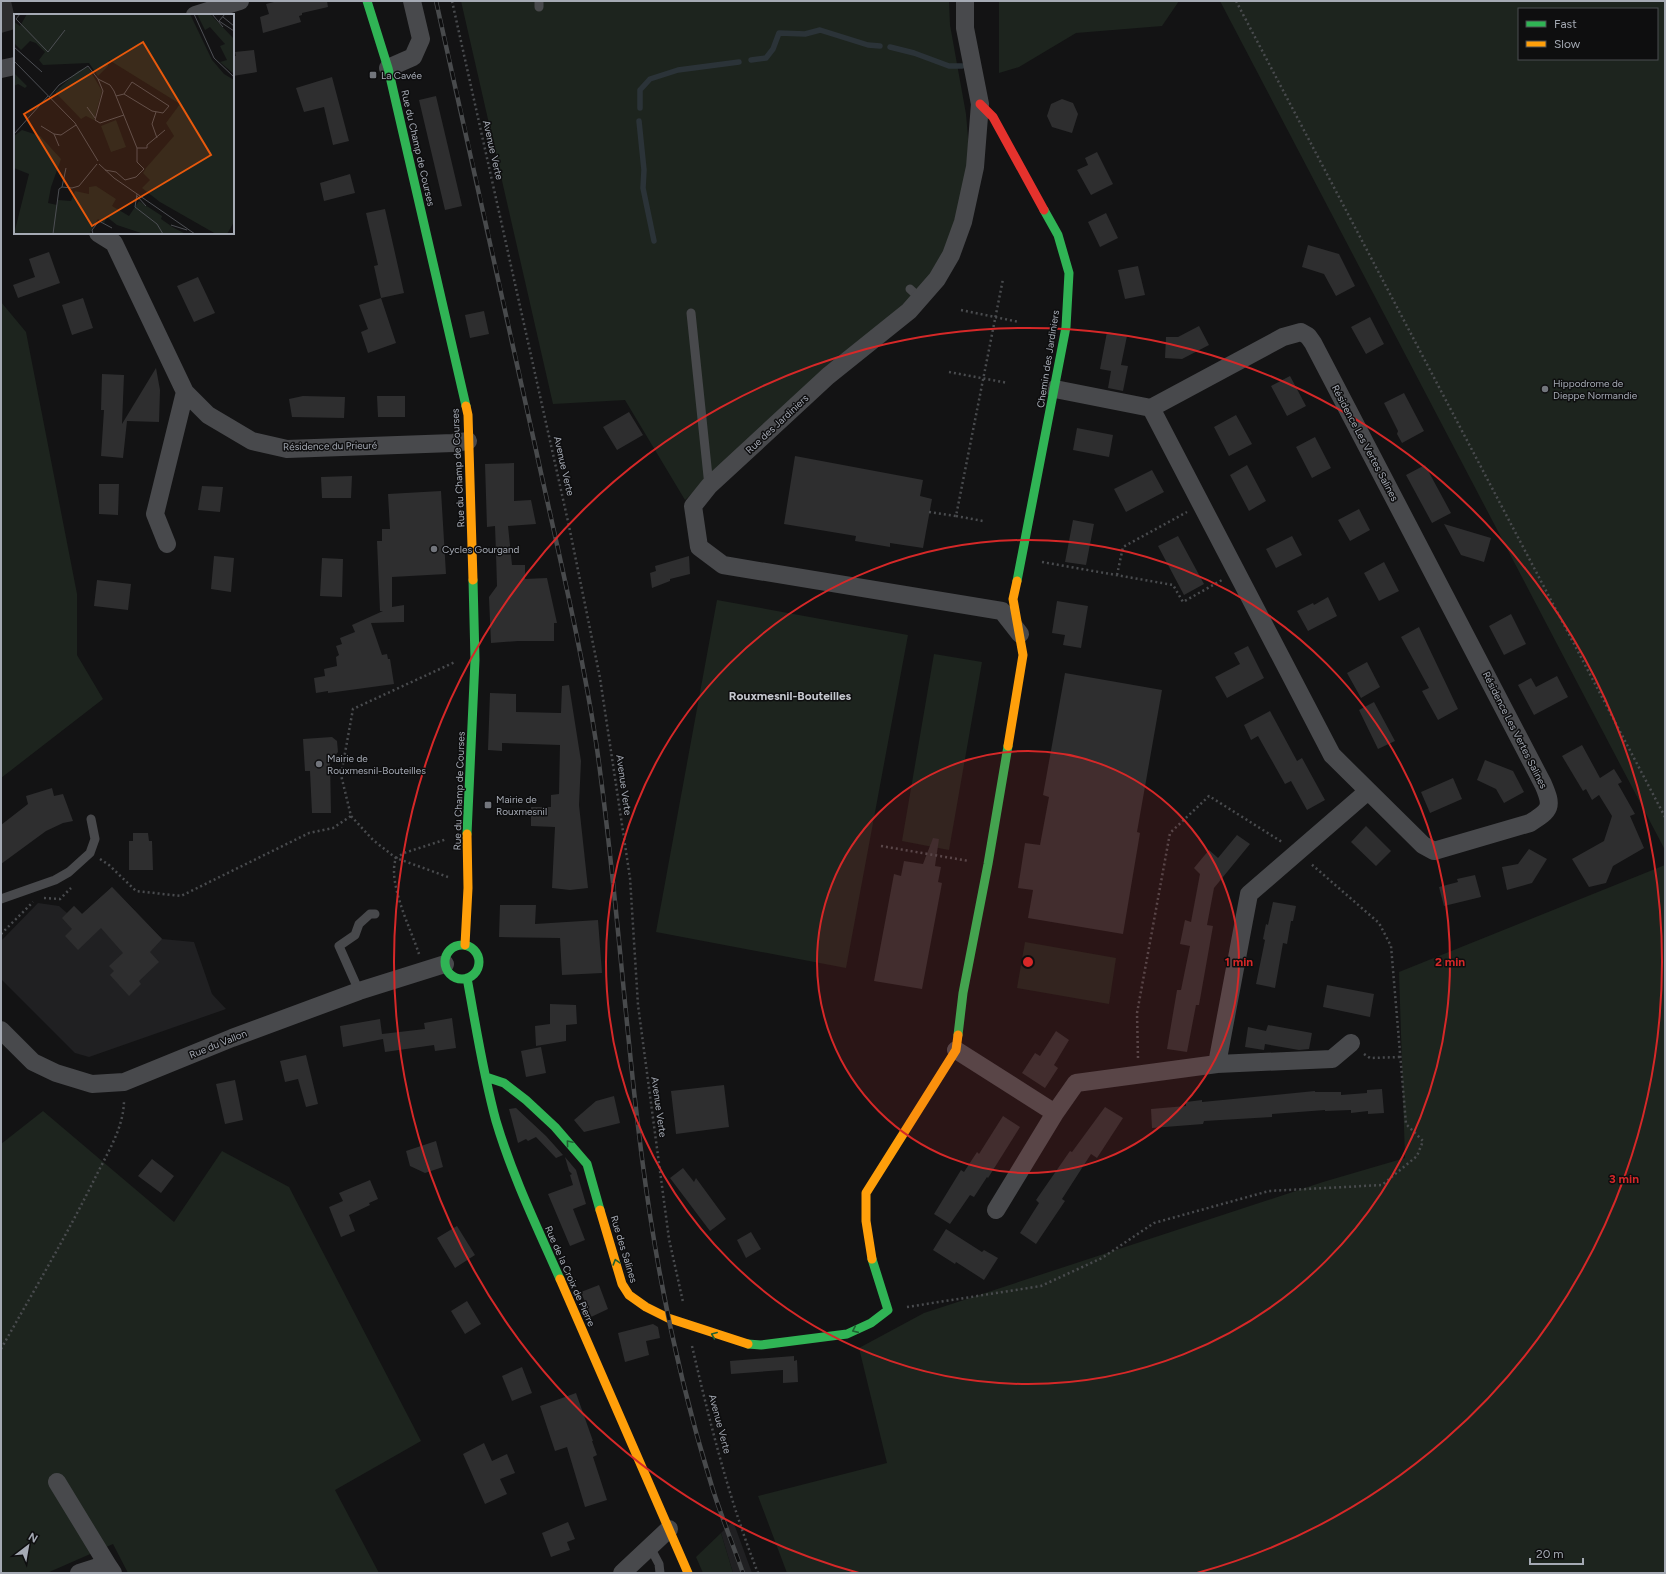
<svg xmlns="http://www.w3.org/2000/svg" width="1666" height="1574" font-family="Figtree,sans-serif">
	<rect width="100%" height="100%" fill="#131314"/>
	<path fill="#202022" d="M112,887L162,939L194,942L212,994L226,1009L89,1057L75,1053L1,979V941L38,903L59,906L67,913L74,906L82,914Z
		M733,1521L752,1573H733L721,1533Z"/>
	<path fill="#1d241e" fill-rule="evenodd" d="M461,1H949L950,25L966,114L970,161L948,246L920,296L826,368L685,500L625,400L553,404Z
		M999,1H1179L1162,26L1076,33L1019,67L999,73Z
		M1220,1H1665V850ZM1519,9H1657V59H1519Z
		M1,302L26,332L77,594V655L103,699L1,778Z
		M717,600L908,635L846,968L656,932Z
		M934,654L982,662L949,850L902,841Z
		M1665,865V1573H787L758,1496L887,1463L859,1348L924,1313L1323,1182L1405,1158L1399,972Z
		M1025,942L1116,958L1109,1004L1017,988Z
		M43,1111L174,1222L222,1151L289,1187L421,1441L335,1490L379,1573H128L113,1544L47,1573H1V1144Z
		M721,1533L733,1573H703L696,1557Z"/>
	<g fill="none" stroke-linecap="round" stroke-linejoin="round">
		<path stroke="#2b3338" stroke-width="5.5" d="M890,47L914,53L949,66H962
			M751,60L766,58L773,49L779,33L805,34L820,30L868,45L880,46
			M640,108V90L650,79L678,70L739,62
			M639,121L644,170L643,188L654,241"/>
	</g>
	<path fill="#2e2e2f" d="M1,1H11L15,18V29L1,33Z
		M278,1H327L328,7L302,13V15L299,16L301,22L263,33L260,17L269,14L266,4Z
		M254,50L257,72L233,76V56H236L235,52Z
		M332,77L349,141L333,145L324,107L304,112L296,88Z
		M436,96L462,206L445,210L419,100Z
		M1062,99L1073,103L1078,114L1072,133L1052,127L1047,116L1051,104Z
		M1097,152L1113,184L1091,195L1077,170L1088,165L1085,158Z
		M350,174L355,193L324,201L320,183Z
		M385,209L404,293L381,298L396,343L368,353L361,332L368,329L359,305L381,298L374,266L378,265L366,213Z
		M1106,213L1118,238L1100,247L1088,222Z
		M1308,245L1339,254L1355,286L1336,296L1324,274L1302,267Z
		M49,252L60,283L18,298L13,285L35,277L29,259Z
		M1138,266L1145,295L1125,299L1118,270Z
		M198,277L215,313L194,322L177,286Z
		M83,298L93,328L72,335L62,305Z
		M484,311L489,334L470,338L465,315Z
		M1370,317L1384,344L1366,354L1351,327Z
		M1199,326L1209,345L1182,359L1165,358L1166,337H1178Z
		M1107,332L1127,336L1121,365L1128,366L1123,391L1108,388L1111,371L1100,369Z
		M156,368L160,390L159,422L127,421L123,458L101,456L104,410H101L102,374L124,375L122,424Z
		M1290,376L1306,406L1287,416L1271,386Z
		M1404,393L1424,431L1402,443L1397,434L1398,431L1384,403Z
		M303,396L345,397L344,418L292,417L289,399Z
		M377,396H405V417H378Z
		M629,412L643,435L617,450L603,427Z
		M1236,415L1252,444L1229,456L1214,427Z
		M1077,428L1113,435L1109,457L1073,450Z
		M1315,437L1331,468L1312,478L1296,447Z
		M795,456L923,480L920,496L932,499L923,548L890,543V547L855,541L856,536L784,524Z
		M514,463V501L531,500L536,524L508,526L512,565H525V579L547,578L557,623H554V641H518L491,643L489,597L497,586L496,553L495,526L487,527L485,464Z
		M1247,465L1266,501L1249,511L1230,475Z
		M1425,465L1451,513L1432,523L1406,475Z
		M1152,470L1164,492L1126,512L1114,489Z
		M352,476L351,498H322L321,477Z
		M99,484H119L118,515L99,514Z
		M202,486L223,487L220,512L198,510Z
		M441,491L446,574L392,577V607L404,605V622L371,623L382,655L387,654L388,659H390L394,684L328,693V691L316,693L314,678L325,676L324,669L337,666L336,657L339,655L336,646L342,644L340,638L355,632L352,625L383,611H380L377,541H382V529H390L388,494Z
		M1359,509L1370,530L1350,541L1338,520Z
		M1073,520L1094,524L1086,565L1065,562Z
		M1444,524L1491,538L1484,562L1461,555Z
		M1178,536L1204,584L1184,595L1158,546Z
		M1292,536L1302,555L1276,568L1266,549Z
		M214,556L234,558L231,592L211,589Z
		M689,556L690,574L670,579V581L652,588L650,573L656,571L655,566Z
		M322,558L343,559L342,597L320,596Z
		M1384,562L1399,591L1379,601L1364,573Z
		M97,580L131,584L128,610L94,606Z
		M1328,597L1337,616L1308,631L1297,611L1313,603L1314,605Z
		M1057,601L1088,606L1081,648L1063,645L1065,635L1052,633Z
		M1511,614L1526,644L1504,655L1489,626Z
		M1419,627L1458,709L1438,720L1422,691L1429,688L1401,637Z
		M1248,646L1264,678L1227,698L1215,677L1240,664L1234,653Z
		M1367,662L1380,687L1361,698L1347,673Z
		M1065,673L1162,690L1137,832L1140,833L1123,934L1028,918L1033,890L1018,888L1025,843L1040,845L1049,797L1043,795Z
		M1557,676L1568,697L1534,715L1518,685L1531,678L1536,687Z
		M569,685L581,761L579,805L588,888L570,890L552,888L555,827L531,826V807H551V795L559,794L560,745L502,743V751L488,750L490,693L516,694V712L561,713L562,686Z
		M1374,702L1395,741L1378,749L1359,710Z
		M1270,711L1297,761L1302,758L1325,800L1307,810L1291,781L1285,784L1258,736L1251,740L1244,725Z
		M332,737L337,741L338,752L330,761L331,813H312L310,771H305L303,739Z
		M1582,745L1600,778L1614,769L1622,782L1618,784L1635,814L1630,816L1644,848L1613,866L1606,883L1589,887L1572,859L1604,841L1612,816L1599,795L1592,800L1586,789L1583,791L1562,756Z
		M1485,760L1513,771L1524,792L1504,803L1496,789L1477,780Z
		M1453,778L1462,799L1430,813L1421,792Z
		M52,788L54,796L63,794L73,821L63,823L46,831L1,864V825L28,804L26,796Z
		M1366,826L1391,851L1376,866L1351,842Z
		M133,833H148L149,841H152L153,870H129V841H133Z
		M1237,835L1250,844L1214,888L1207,925L1213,926L1199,1005H1196L1187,1052L1167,1049L1177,990H1181L1190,946L1180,944L1185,920L1191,922L1200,874L1194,868L1209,850L1218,858Z
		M933,838L939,839L935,866L941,867L938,882L942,883L922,989L874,981L894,874L901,876L904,861L923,864Z
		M1529,849L1547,859L1532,883L1507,890L1502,867L1518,864Z
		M1475,875L1481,897L1444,906L1439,887L1458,882L1457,879Z
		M112,887L162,939L150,952L159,962L139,981L141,984L129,996L110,975L114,971L109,966L123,953L101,928L78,950L65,936L72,929L62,918L74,906L82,914Z
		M1273,902L1296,906L1293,921H1291L1287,944L1283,943L1275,988L1256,984L1265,940L1263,939L1266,924L1268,925Z
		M500,905H536L535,924L598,920L602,973L562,975L560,938L499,937Z
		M1327,985L1374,994L1370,1017L1323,1007Z
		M550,1004L576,1005L577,1024L566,1025V1041L536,1046L535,1026L550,1024Z
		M452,1018L456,1048L435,1051L434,1045L385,1052L383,1039L343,1047L340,1026L380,1019L382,1034L425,1029L424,1023Z
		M1268,1025L1312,1033L1309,1049L1299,1050L1265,1044L1264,1050L1245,1047L1248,1027L1266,1031Z
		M1056,1031L1069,1040L1054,1065L1058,1068L1045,1088L1022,1073L1035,1053L1040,1056Z
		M541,1047L546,1073L526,1077L521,1051Z
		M306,1055L318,1104L306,1107L298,1079L285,1082L280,1061Z
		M235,1080L243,1120L225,1124L216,1084Z
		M724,1085L729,1127L676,1134L671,1091Z
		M1382,1089L1384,1113L1368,1114V1111L1351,1113V1110L1325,1111V1110L1272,1114V1117L1204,1121L1203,1124L1152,1128L1151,1109L1186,1106V1102L1202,1100V1102L1315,1091V1092H1341V1095L1367,1093V1090Z
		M614,1096L620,1123L584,1132L574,1120L596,1101Z
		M1105,1107L1123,1118L1097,1158L1091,1154L1062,1199L1065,1201L1036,1244L1020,1233L1039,1203L1036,1200L1070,1151L1072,1152Z
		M516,1108L546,1136L563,1155L556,1158L536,1137L528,1141L526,1139L518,1143L509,1109Z
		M1003,1116L1020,1127L988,1178L987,1177L974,1197L970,1195L950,1224L934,1214L961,1170L964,1172L977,1152L979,1154Z
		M436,1141L443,1167L425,1173L410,1166L406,1151Z
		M565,1157L576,1170L586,1204L573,1209L585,1240L570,1246L548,1194L573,1185L570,1175L572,1174L569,1171Z
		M152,1159L174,1176L161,1193L138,1176Z
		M683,1168L694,1182L696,1178L726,1219L710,1231L670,1178Z
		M370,1180L378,1199L369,1203L370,1205L349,1215L355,1231L341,1237L329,1207L343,1201L339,1193Z
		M457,1226L475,1255L455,1268L437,1238Z
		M946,1229L982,1252L984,1250L998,1258L984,1280L956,1262L955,1264L933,1250Z
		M751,1232L761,1249L746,1258L737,1240Z
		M599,1285L608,1309L591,1317L581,1292Z
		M467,1301L481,1324L465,1334L451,1311Z
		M653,1324L658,1327L660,1338L646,1341L649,1355L625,1362L618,1333Z
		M794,1356V1361L797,1360L798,1382L783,1383V1370L731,1374L730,1361Z
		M522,1367L532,1393L512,1401L502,1376Z
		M576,1393L593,1441H592L597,1455L593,1457L607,1500L585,1507L567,1447L555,1451L540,1406Z
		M484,1443L492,1461L507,1454L515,1473L500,1479L507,1494L485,1504L463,1454Z
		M568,1522L575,1539L567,1542L570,1550L551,1557L542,1533Z"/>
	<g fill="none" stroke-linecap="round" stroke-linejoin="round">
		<path stroke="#494b4e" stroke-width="2.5" stroke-dasharray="2 3" stroke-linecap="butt" d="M452,1L569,526L600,678L630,878L638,1005L669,1239L683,1302
			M1236,1L1665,817
			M961,310L1019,322
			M949,372L1008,383
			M929,512L956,516L1003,279
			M956,516L983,521
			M1042,562L1173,585L1183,602L1222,580
			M1117,575L1123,547L1187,512
			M881,846L969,861
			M100,859L109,865L136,891L181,896L309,833L333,828L351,816
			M448,877L396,858L373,840L351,816L341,775L353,709L455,662
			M44,898L60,899L71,888
			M1,934L33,902
			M419,954C411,929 387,883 396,858L404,853L447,839
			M1364,1054L1370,1058L1401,1057
			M1138,1058L1137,1013L1170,833L1209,796L1282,842
			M907,1307L1041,1286L1102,1258L1154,1223L1269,1191L1382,1185L1417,1156L1423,1141L1406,1124L1391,946L1379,923L1310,863
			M692,1346C710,1423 729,1500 758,1573
			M1,1349C33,1292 67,1235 96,1176C108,1152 124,1127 124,1100"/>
		<path stroke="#48494c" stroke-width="9" d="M539,7V1
			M910,289L921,299
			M691,313L709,486
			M1,899L55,880L69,872L90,853L95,839L91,819
			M359,991L339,946L355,935L359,924L370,914H375
			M650,1547L659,1564L660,1573"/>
		<path stroke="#48494c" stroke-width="18" d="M965,1V28L980,104L975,167L963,222L951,255L937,279L909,311L828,376L709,486L693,506L699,547L723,565L1002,611L1020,634
			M195,15L240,1
			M388,68L413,57L421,39L412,1
			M1,69L15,66
			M98,233L114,243L185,392L208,415L252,441L287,449L453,443L468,441
			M1055,389L1151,408L1283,337L1301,332L1308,336L1313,343L1543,784C1553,807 1551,810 1530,823L1434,851L1423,845L1332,755L1151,408
			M167,544L155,514L185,392
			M1,1030L33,1062L56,1073L92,1084L124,1082L232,1038L359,991L445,964
			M956,1050L1055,1113L1076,1083L1217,1064L1332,1059L1351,1043
			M1217,1064L1249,894L1368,791
			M996,1210L1055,1113
			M57,1482L107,1564
			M79,1573L107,1564L113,1573
			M622,1573L669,1529"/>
		<path stroke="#30b455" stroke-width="9" d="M367,1L388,68L466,406
			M1017,581L1066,327L1069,273L1058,235L1044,210
			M467,834L475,660L473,580
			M445 962a17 17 0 1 1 34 0a17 17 0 1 1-34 0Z
			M467,978C476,1026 483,1074 496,1121C512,1175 537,1227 560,1279
			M958,1035L963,993L988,864L1008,746
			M486,1077L504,1083L526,1100L555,1127L587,1164L600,1210
			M748,1344L761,1345L847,1334L871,1323L888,1310L872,1259"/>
		<path stroke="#ff9f0a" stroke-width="9" d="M466,406L468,415L473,580
			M1008,746L1023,655L1013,599L1017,581
			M465,945L468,888L467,834
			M600,1210L622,1284L629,1295L646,1307L668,1318L748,1344
			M872,1259L866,1221V1193L956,1050L958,1035
			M560,1279L688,1573"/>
		<path stroke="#e5322d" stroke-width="9" d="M980,104L993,117L1044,210"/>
		<defs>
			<path id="rail" d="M436,1C470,150 503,300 536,450C557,547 581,644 596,742C619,899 626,1058 650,1215C664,1307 685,1400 713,1490C722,1518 733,1545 743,1573"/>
		</defs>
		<use href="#rail" stroke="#484a4c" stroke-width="4.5"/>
		<use href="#rail" stroke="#0e0e0f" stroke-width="3" stroke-dasharray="9" stroke-linecap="butt"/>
	</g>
	<defs><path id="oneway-chevron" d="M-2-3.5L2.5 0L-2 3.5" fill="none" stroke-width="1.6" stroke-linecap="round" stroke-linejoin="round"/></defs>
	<g stroke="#1f6132">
		<use href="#oneway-chevron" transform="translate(569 1143) rotate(-130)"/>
		<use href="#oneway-chevron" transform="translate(616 1262) rotate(-106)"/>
		<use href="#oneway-chevron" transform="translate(855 1330) rotate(156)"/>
		<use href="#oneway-chevron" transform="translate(714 1335) rotate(-158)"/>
	</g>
	<circle cx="1028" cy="962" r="211" fill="#d62828" fill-opacity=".12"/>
	<g fill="none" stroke="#d62828" stroke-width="2">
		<circle cx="1028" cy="962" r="211"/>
		<circle cx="1028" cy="962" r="422"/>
		<path d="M859 1573A634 634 0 1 1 1197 1573"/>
	</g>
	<g fill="#72757c" stroke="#0e0e0f" stroke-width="1.5">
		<rect x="369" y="71" width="8" height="8" rx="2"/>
		<circle cx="1545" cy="389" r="4"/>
		<circle cx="434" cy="549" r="4"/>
		<circle cx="319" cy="764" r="4"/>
		<rect x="484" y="801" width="8" height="8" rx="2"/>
	</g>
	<g text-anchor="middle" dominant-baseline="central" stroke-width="3" stroke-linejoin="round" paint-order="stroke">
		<g font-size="10" fill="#a5aab4" stroke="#0e0e0f" text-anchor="start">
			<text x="381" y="75">La Cavée</text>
			<text x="1553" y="383">Hippodrome de<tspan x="1553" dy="12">Dieppe Normandie</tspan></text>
			<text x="442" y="549">Cycles Gourgand</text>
			<text x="327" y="758">Mairie de<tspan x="327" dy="12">Rouxmesnil-Bouteilles</tspan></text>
			<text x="496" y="799">Mairie de<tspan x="496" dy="12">Rouxmesnil</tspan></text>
		</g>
		<g font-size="10" fill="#a5aab4" stroke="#0e0e0f">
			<text transform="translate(418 148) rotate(77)">Rue du Champ de Courses</text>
			<text transform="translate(493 150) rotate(77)">Avenue Verte</text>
			<text transform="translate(1048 359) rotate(-81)">Chemin des Jardiniers</text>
			<text transform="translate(777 424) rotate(-43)">Rue des Jardiniers</text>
			<text transform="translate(1365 443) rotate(62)">Résidence Les Vertes Salines</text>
			<text transform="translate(330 446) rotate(-1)">Résidence du Prieuré</text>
			<text transform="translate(564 466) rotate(77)">Avenue Verte</text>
			<text transform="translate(458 468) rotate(-93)">Rue du Champ de Courses</text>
			<text transform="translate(1515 730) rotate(63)">Résidence Les Vertes Salines</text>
			<text transform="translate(624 785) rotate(82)">Avenue Verte</text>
			<text transform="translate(459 791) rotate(-88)">Rue du Champ de Courses</text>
			<text transform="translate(218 1044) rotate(-22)">Rue du Vallon</text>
			<text transform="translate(659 1107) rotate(82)">Avenue Verte</text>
			<text transform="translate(624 1249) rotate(73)">Rue des Salines</text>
			<text transform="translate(570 1276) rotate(66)">Rue de la Croix de Pierre</text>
			<text transform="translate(720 1424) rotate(75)">Avenue Verte</text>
		</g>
		<g font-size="12" font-weight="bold" fill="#c6c9d0" stroke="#0e0e0f">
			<text x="790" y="696">Rouxmesnil-Bouteilles</text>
		</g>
	</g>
	<g transform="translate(14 14)">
		<rect width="220" height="220" fill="#131314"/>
		<path d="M13,0H176L198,46L210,60L220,66V208L213,220H202L146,188L128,174L136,166L129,159L132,154L160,122L152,109L166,90L95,46L94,52L84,62L75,49L29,51L25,46L31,38L22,29L16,27L7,36L0,29V8L6,12ZM183,0H196L220,25V60L206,48L213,46L206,32L211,30L196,13L191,16ZM74,53L88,77L80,106L72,102L67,105L41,78L64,57ZM0,59L13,72L11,74L4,70L0,72ZM102,106L112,133L97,138L87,112ZM8,116L26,122L47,145L37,173L34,189L43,191L44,186L57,187L61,177L75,180V173L82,172L102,185L98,192L115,202L125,187L148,202L147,205L160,214L172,220H130L103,211L93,203L90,209L84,205L76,218L78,220H0L15,160L0,154V122Z" fill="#1d241e"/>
		<path fill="none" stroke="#4d4f54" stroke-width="1" d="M6,0L2,5L34,38L51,16M180,0L200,44L220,63M198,0L209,13M211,0L205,7L220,17M209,3L220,12M0,33L28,58M0,47L61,109L84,147M84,65L96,71L100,77L123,134V148L130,155L122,163L111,166L102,158L91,156M0,80V93M102,82L110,80L118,68L155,92L149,99L138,97L110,80M35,83L45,71L74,52L84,65L89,77L81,106L86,109L110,101M73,93L81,104M142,98L138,110L143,124M27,112L40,120L47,121L62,111M0,120L34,82M40,120L45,132M123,134H133V131L151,116M85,150L100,164L181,220M48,173L52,154M123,180L121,193L143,210L149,220M123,182L132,192M157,211L173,216M39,220L45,175L48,173L58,174L65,172L83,150M79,220L78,216L85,207L98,214"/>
		<path fill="#e8590c" fill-opacity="0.15" stroke="#e8590c" stroke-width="2" d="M129,28L197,141L78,212L10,100Z"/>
		<rect width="220" height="220" fill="none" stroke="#a5aab4" stroke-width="2"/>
	</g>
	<circle cx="1028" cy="962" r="6" fill="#d62828" stroke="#0e0e0f" stroke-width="2"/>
	<g font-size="12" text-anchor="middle" font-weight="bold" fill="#d62828" stroke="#0e0e0f" stroke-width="3" stroke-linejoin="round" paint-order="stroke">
		<text x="1239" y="966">1 min</text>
		<text x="1450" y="966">2 min</text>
		<text x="1624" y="1183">3 min</text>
	</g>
	<rect width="1666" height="1574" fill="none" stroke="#a5aab4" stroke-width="4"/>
	<rect x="1518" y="8" width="140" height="52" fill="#0e0e0f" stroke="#4a4c51"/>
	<rect x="1526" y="21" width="20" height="6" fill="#30b455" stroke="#4a4c51"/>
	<text x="1554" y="28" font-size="12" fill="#a5aab4">Fast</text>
	<rect x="1526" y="41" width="20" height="6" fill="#ff9f0a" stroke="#4a4c51"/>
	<text x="1554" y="48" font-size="12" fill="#a5aab4">Slow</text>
	<g transform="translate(28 1546) rotate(31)" stroke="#0e0e0f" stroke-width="3" paint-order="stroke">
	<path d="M0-3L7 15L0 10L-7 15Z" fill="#a5aab4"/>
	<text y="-6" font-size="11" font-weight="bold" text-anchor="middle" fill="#a5aab4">N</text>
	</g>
	<path d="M1530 1558v6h53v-6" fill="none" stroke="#a5aab4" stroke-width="2"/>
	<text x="1536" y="1558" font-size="12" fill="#a5aab4" stroke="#0e0e0f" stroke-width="3" paint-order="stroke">20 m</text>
</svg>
